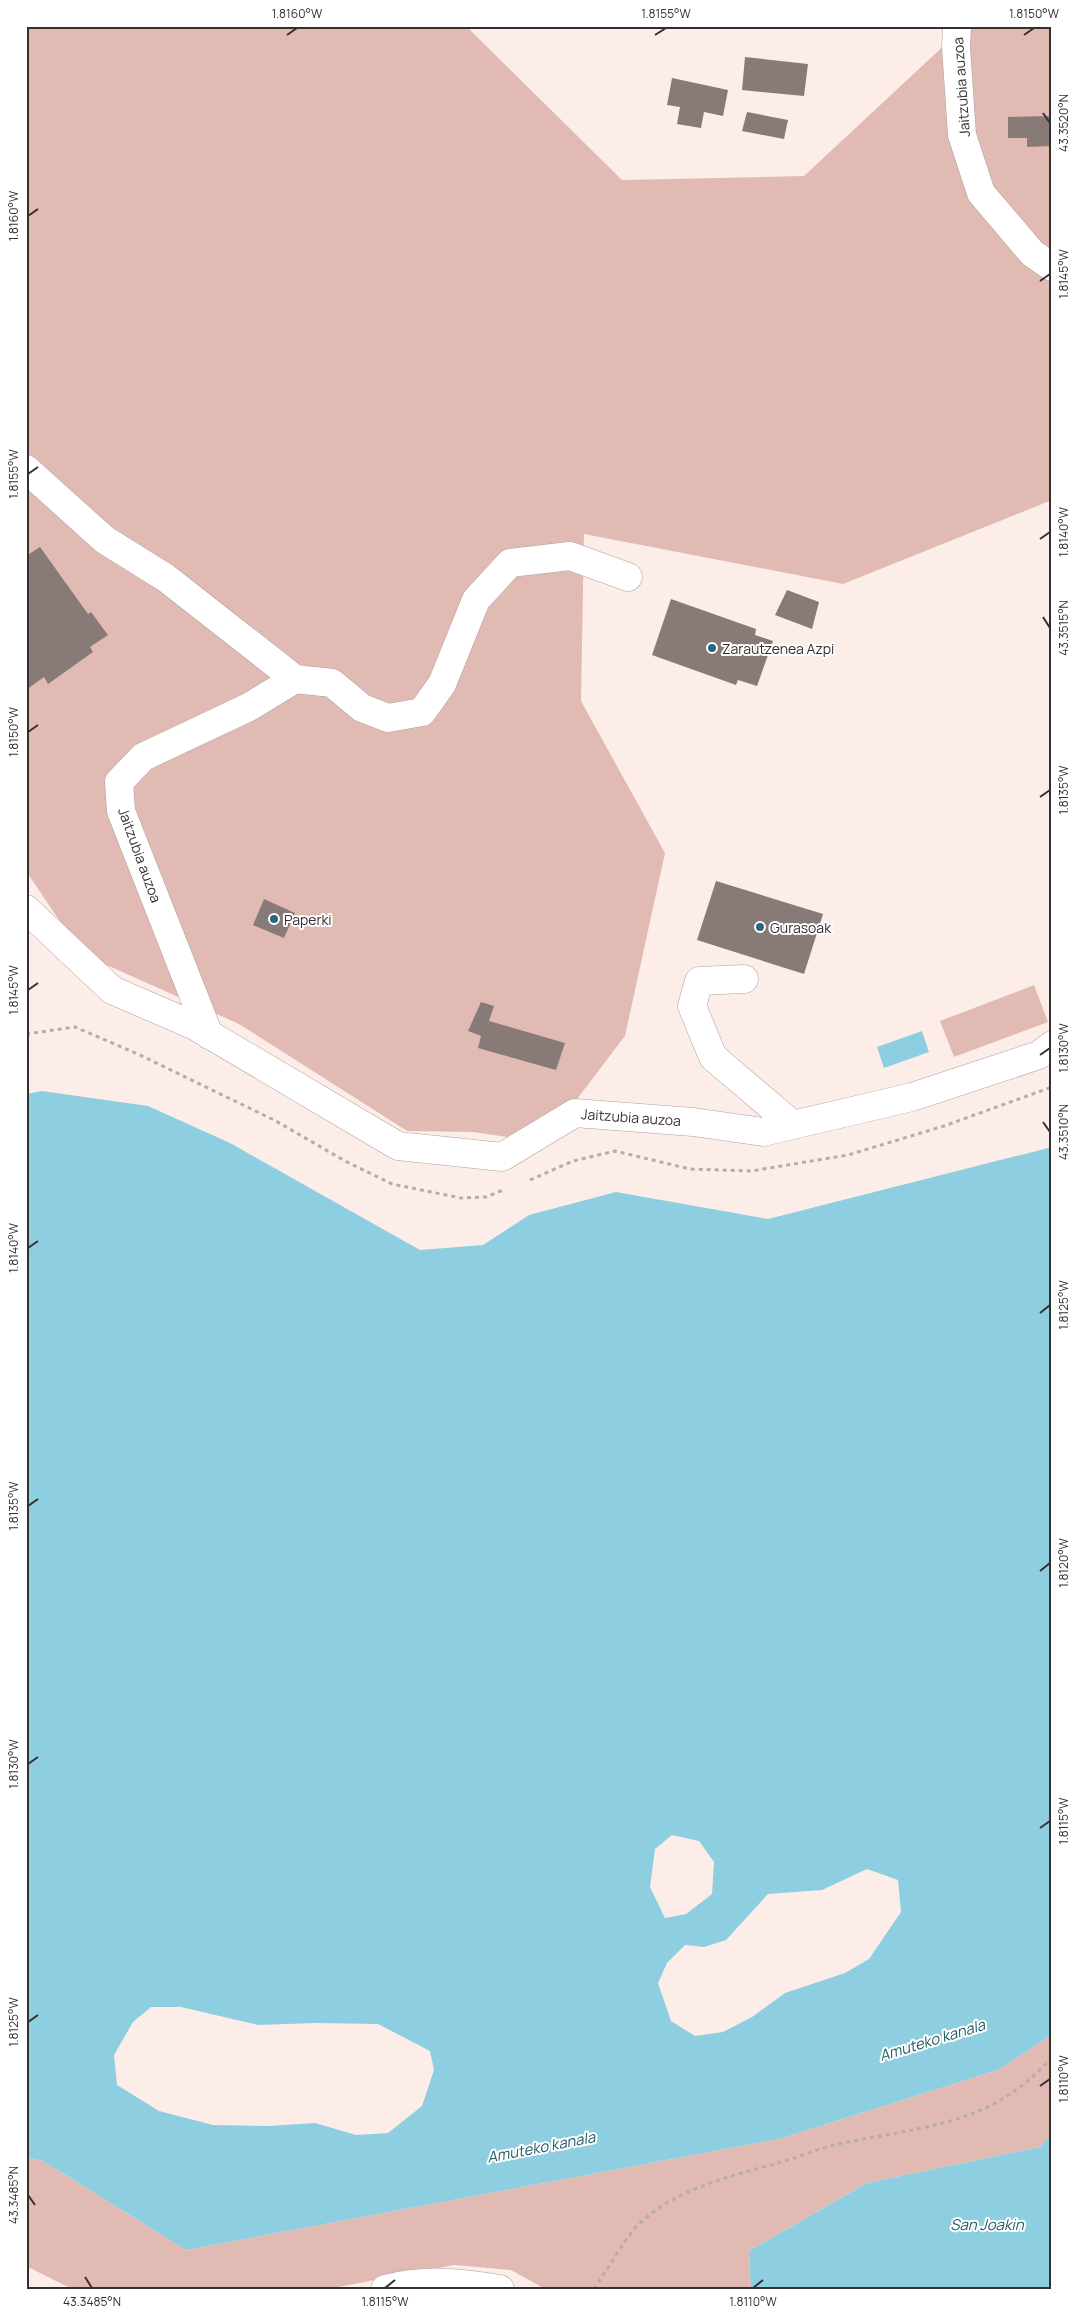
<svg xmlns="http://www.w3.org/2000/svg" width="1078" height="2315" font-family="Manrope,sans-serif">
	<rect width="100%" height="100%" fill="#fdede9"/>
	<path fill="#e1bbb3" d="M26,26H466L622,180L804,176L965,26H1052V500L843,584L584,534L581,701L665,853L625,1036L577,1099L508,1137L473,1132L407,1131L239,1024L82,954L26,871Z
		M1034,985L1048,1022L954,1057L940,1021Z
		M1052,2035V2134L1040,2147L867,2183L749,2251L751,2289H545L511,2270L454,2265L328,2289H72L26,2266V2157L43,2161L186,2250L779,2139L998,2070Z"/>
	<path fill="#8dcfe0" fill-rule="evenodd" d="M922,1031L929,1052L884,1068L877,1047Z
		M42,1091L148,1106L230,1143L420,1250L483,1245L529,1215L616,1192L768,1219L1052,1147V2035L998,2070L779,2139L186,2250L43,2161L26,2157V1094ZM672,1835L699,1841L714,1862L712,1894L686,1914L665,1918L650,1887L655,1849ZM867,1869L898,1880L901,1912L869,1959L845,1973L785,1993L752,2017L723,2032L695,2036L671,2021L658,1983L667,1963L685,1945L704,1947L726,1940L768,1894L822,1890ZM151,2007H181L258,2025L315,2023L378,2024L430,2051L434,2070L422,2106L388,2133L356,2135L315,2123L268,2126L213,2125L159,2111L117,2085L114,2055L133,2022Z
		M1052,2134V2289H751L749,2251L867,2183L1040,2147Z"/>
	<path fill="#887a77" d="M745,57L808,64L804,96L742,90Z
		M672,78L728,90L723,116L704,112L701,128L677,124L680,107L667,105Z
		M747,112L788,120L784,139L742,131Z
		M1052,116V146L1027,147V138H1008V117Z
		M40,547L88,614L91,612L108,635L90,647L93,652L48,684L44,677L26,690V556Z
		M787,590L819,602L812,629L775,615Z
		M671,599L756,629L755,635L773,641L757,686L738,680L736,685L652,655Z
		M716,881L823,914L804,974L697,940Z
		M264,899L295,913L284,938L253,925Z
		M481,1002L494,1006L489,1021L565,1043L556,1070L478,1048L481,1036L468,1031Z"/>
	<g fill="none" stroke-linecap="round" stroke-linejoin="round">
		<defs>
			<path id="minor" d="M957,26L956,47L962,135L981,193L1032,253L1052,267
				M26,469L105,540L166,578L295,679
				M26,909L112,990L195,1026L398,1146L502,1157L575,1113L693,1122L763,1132L912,1097L1039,1055L1052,1045
				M744,979L699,981L692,1006L713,1057L793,1125
				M209,1035L121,811L119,782L143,757L249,707L295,679L332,683L362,708L388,718L422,712L442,684L476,600L510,563L570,556L628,577
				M385,2289C423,2279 461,2282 500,2289"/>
		</defs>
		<use href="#minor" stroke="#afa09d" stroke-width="29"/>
		<path stroke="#b8aba8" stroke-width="3" stroke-dasharray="4 4" stroke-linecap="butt" d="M26,1034L75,1027L140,1055L274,1120L345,1161L392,1184L461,1198L486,1197L503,1190
			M530,1180L573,1161L615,1151L690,1169L751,1171L848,1155L944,1126L1052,1087
			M594,2289C606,2272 626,2236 640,2223C679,2187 732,2176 781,2162C802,2156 822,2147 843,2143C926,2126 993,2125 1052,2057"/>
		<use href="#minor" stroke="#fff" stroke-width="28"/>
	</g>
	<path fill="none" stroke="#352f2e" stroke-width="2" d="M287,35L297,28M655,35L666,28M1024,35L1034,28M1043,113L1050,123M28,216L38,209M1040,281L1050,274M28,474L38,467M1040,539L1050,532M1043,617L1050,628M28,732L38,725M1040,797L1050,790M28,990L38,983M1040,1055L1050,1048M1043,1122L1050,1132M28,1248L38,1241M1040,1313L1050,1305M28,1506L38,1499M1040,1571L1050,1563M28,1764L38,1757M1040,1828L1050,1821M28,2022L38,2015M1040,2086L1050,2079M28,2195L35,2205M85,2277L92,2288M385,2288L395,2280M753,2288L763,2280"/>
	<g fill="#256a7a" stroke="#fff" stroke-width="2">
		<circle cx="712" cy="648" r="5"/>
		<circle cx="274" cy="919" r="5"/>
		<circle cx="760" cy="927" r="5"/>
	</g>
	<g text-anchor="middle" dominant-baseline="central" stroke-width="4" stroke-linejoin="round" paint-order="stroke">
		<g font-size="14" fill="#352f2e" stroke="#fff">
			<text transform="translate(961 87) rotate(-94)">Jaitzubia auzoa</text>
			<text transform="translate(140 855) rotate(70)">Jaitzubia auzoa</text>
			<text transform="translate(631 1117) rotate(4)">Jaitzubia auzoa</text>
		</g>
		<g font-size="14" fill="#352f2e" stroke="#fff" text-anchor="start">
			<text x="722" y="648">Zarautzenea Azpi</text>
			<text x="284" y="919">Paperki</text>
			<text x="770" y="927">Gurasoak</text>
		</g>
		<g font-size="15" font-style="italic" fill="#255c68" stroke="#fff">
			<text transform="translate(932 2040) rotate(-17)">Amuteko kanala</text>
			<text transform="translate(541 2147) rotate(-11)">Amuteko kanala</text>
			<text x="987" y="2224">San Joakin</text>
		</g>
	</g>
	<rect width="1078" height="2315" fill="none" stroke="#ffffff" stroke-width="55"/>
	<rect x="28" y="28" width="1022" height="2260" fill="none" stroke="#352f2e" stroke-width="2"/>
	<g font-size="12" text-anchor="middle" fill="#352f2e">
		<text x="297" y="18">1.8160°W</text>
		<text x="666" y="18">1.8155°W</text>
		<text x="1034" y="18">1.8150°W</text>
		<text transform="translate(1064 123) rotate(-90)" y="4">43.3520°N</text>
		<text transform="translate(14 216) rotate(-90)" y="4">1.8160°W</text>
		<text transform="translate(1064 274) rotate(-90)" y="4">1.8145°W</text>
		<text transform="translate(14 474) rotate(-90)" y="4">1.8155°W</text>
		<text transform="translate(1064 532) rotate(-90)" y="4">1.8140°W</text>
		<text transform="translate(1064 628) rotate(-90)" y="4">43.3515°N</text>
		<text transform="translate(14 732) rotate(-90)" y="4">1.8150°W</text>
		<text transform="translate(1064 790) rotate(-90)" y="4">1.8135°W</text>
		<text transform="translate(14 990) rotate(-90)" y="4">1.8145°W</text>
		<text transform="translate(1064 1048) rotate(-90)" y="4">1.8130°W</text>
		<text transform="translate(1064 1132) rotate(-90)" y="4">43.3510°N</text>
		<text transform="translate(14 1248) rotate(-90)" y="4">1.8140°W</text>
		<text transform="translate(1064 1305) rotate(-90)" y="4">1.8125°W</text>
		<text transform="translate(14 1506) rotate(-90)" y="4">1.8135°W</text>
		<text transform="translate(1064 1563) rotate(-90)" y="4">1.8120°W</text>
		<text transform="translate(14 1764) rotate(-90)" y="4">1.8130°W</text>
		<text transform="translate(1064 1821) rotate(-90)" y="4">1.8115°W</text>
		<text transform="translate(14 2022) rotate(-90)" y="4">1.8125°W</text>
		<text transform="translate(1064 2079) rotate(-90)" y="4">1.8110°W</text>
		<text transform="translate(14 2195) rotate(-90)" y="4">43.3485°N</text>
		<text x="92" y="2306">43.3485°N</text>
		<text x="385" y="2306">1.8115°W</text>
		<text x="753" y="2306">1.8110°W</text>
	</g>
</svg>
